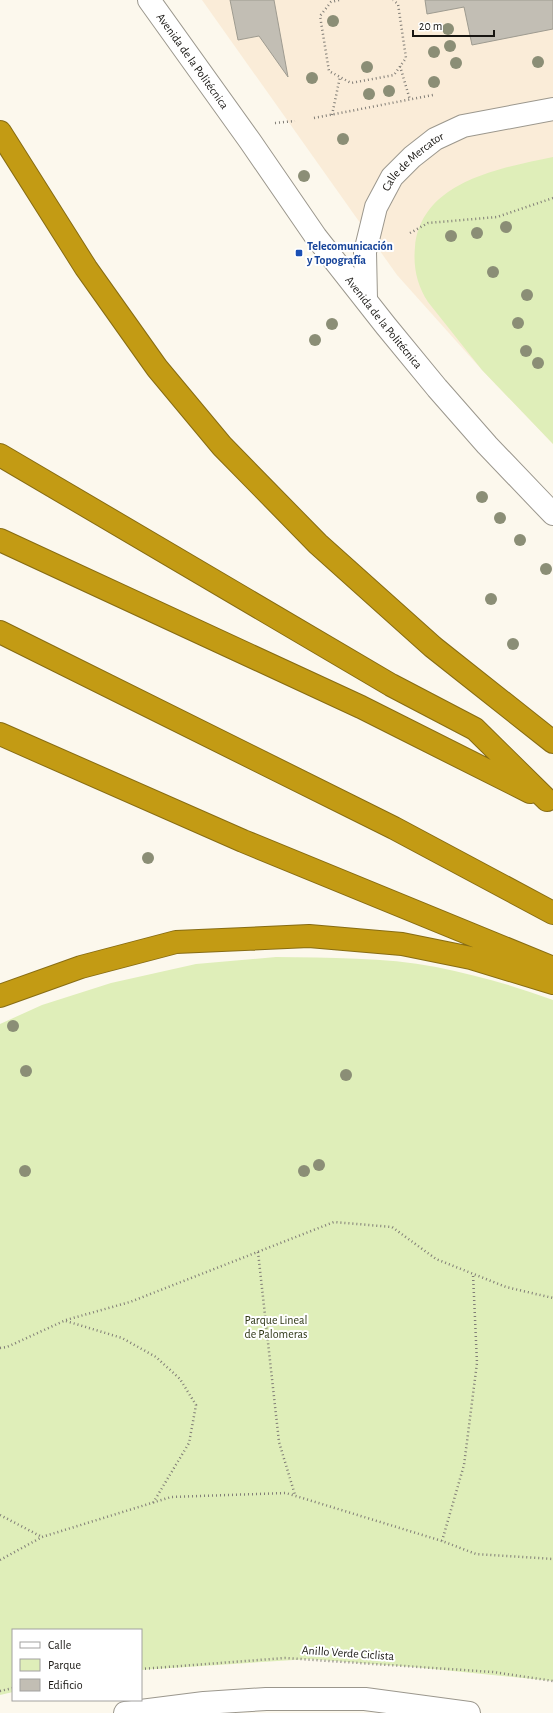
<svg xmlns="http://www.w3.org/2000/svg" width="553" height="1713" font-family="'Alegreya Sans',sans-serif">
	<rect width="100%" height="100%" fill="#fcf8ed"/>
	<path fill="#faecd8" d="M202,0H553V444L482,370L397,275Z"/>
	<path fill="#dfeeb9" d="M553,157V444L482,370L428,302C417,285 413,267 415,247C421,181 501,168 553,157Z
		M276,957C329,958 384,957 436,967C476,975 515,986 553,1000V1681L413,1667L309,1659L141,1670V1630H13V1692L0,1695V1024L42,1005L111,983L196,964Z"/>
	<path fill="#c2beb4" stroke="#9e9b90" d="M230,0H274L288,77L259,36L238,40Z
		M425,0H553V29L472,45L464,7L427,14Z"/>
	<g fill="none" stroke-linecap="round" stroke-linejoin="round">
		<defs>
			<g id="minor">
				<path id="s1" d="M149,0L250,141L316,237L386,326L437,388L487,445L553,514"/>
				<path id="s2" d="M366,299L365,252L376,207L392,177L412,157L435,139L463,126L553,109"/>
			</g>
			<path id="tertiary" d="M125,1713L204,1703L266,1699H365L469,1713"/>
			<path id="motorway" d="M0,132L86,268L157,368L222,446L318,544L433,647L553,742
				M0,455L391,685L475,729L547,800
				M0,540L361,707L530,792
				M0,632L394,828L553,913
				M0,734L243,841L553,968
				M0,996L81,967L176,942L309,936L402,944L471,958L553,983"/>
		</defs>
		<use href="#minor" stroke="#9b978d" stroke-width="24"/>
		<use href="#tertiary" stroke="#9b978d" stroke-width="24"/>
		<use href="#motorway" stroke="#876c13" stroke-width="24"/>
		<path stroke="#807d76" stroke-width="2.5" stroke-dasharray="1 3" stroke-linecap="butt" d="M339,0L331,2L320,16L329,71L351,83L394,75L406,58L398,4L393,0
			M400,66L410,100
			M332,115L340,77
			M314,118L433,95
			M275,123L295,121
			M410,233L428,223L497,217L553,198
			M258,1252L279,1442L295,1495
			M66,1321L122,1338L156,1357L180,1379L196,1405L189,1443L153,1503
			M0,1348L7,1347L66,1320L130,1302L334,1222L392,1227L436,1259L506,1287L553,1298
			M0,1515L42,1537
			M442,1541L464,1465L477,1363L473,1274
			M0,1560L42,1537L171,1497L286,1493L442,1541L476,1554L553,1559
			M141,1669L285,1658L493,1672L553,1681
			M0,1691L13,1688"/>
		<use href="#minor" stroke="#fff" stroke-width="22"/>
		<use href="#tertiary" stroke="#fff" stroke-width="22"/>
		<use href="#motorway" stroke="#c39b14" stroke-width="22"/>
	</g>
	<g fill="#8b8e76">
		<circle cx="333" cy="21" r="6"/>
		<circle cx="448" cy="29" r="6"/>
		<circle cx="450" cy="46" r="6"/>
		<circle cx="434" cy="52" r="6"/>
		<circle cx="538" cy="62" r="6"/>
		<circle cx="456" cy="63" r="6"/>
		<circle cx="367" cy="67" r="6"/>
		<circle cx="312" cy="78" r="6"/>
		<circle cx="434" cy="82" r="6"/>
		<circle cx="389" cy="91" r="6"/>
		<circle cx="369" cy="94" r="6"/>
		<circle cx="343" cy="139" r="6"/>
		<circle cx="304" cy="176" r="6"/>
		<circle cx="506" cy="227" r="6"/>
		<circle cx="477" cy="233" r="6"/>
		<circle cx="451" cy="236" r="6"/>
		<circle cx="493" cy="272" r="6"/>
		<circle cx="527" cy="295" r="6"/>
		<circle cx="518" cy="323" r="6"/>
		<circle cx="332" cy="324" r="6"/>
		<circle cx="315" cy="340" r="6"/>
		<circle cx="526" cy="351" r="6"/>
		<circle cx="538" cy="363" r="6"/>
		<circle cx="482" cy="497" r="6"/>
		<circle cx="500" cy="518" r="6"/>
		<circle cx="520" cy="540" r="6"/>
		<circle cx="546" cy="569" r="6"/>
		<circle cx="491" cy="599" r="6"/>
		<circle cx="513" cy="644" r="6"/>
		<circle cx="148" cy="858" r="6"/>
		<circle cx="13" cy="1026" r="6"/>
		<circle cx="26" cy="1071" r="6"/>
		<circle cx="346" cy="1075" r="6"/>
		<circle cx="319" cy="1165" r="6"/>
		<circle cx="25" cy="1171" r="6"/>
		<circle cx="304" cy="1171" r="6"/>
	</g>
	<rect fill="#1a4fb4" stroke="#fff" stroke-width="1.5" x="295" y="249" width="8" height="8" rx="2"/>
	<g text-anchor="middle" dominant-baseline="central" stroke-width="4" stroke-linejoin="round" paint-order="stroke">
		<g font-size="12" fill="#171511" stroke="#fff">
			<text stroke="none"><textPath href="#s1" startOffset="75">Avenida de la Politécnica</textPath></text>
			<text stroke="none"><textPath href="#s2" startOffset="153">Calle de Mercator</textPath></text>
			<text stroke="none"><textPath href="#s1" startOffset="399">Avenida de la Politécnica</textPath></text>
			<text transform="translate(348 1653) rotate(4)">Anillo Verde Ciclista</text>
		</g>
		<g font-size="12" font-weight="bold" fill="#164399" stroke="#fff" text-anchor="start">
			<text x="307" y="246">Telecomunicación<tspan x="307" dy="14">y Topografía</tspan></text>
		</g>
		<g font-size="12" fill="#2f3715" stroke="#fff">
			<text x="276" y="1320">Parque Lineal<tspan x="276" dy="14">de Palomeras</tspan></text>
		</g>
	</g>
	<rect x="12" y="1629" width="130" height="72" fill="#ffffff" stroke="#a2a1a0"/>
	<rect x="20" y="1642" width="20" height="6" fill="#ffffff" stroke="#a2a1a0"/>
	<text x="48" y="1649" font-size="12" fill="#171511">Calle</text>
	<rect x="20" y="1659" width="20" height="12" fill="#dfeeb9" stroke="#a2a1a0"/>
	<text x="48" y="1669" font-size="12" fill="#171511">Parque</text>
	<rect x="20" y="1679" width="20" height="12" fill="#c2beb4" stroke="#a2a1a0"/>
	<text x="48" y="1689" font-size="12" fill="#171511">Edificio</text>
	<path d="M413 30v6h81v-6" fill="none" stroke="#171511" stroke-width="2"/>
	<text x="419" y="30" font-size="12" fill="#171511" stroke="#ffffff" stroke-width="3" paint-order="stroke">20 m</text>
</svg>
